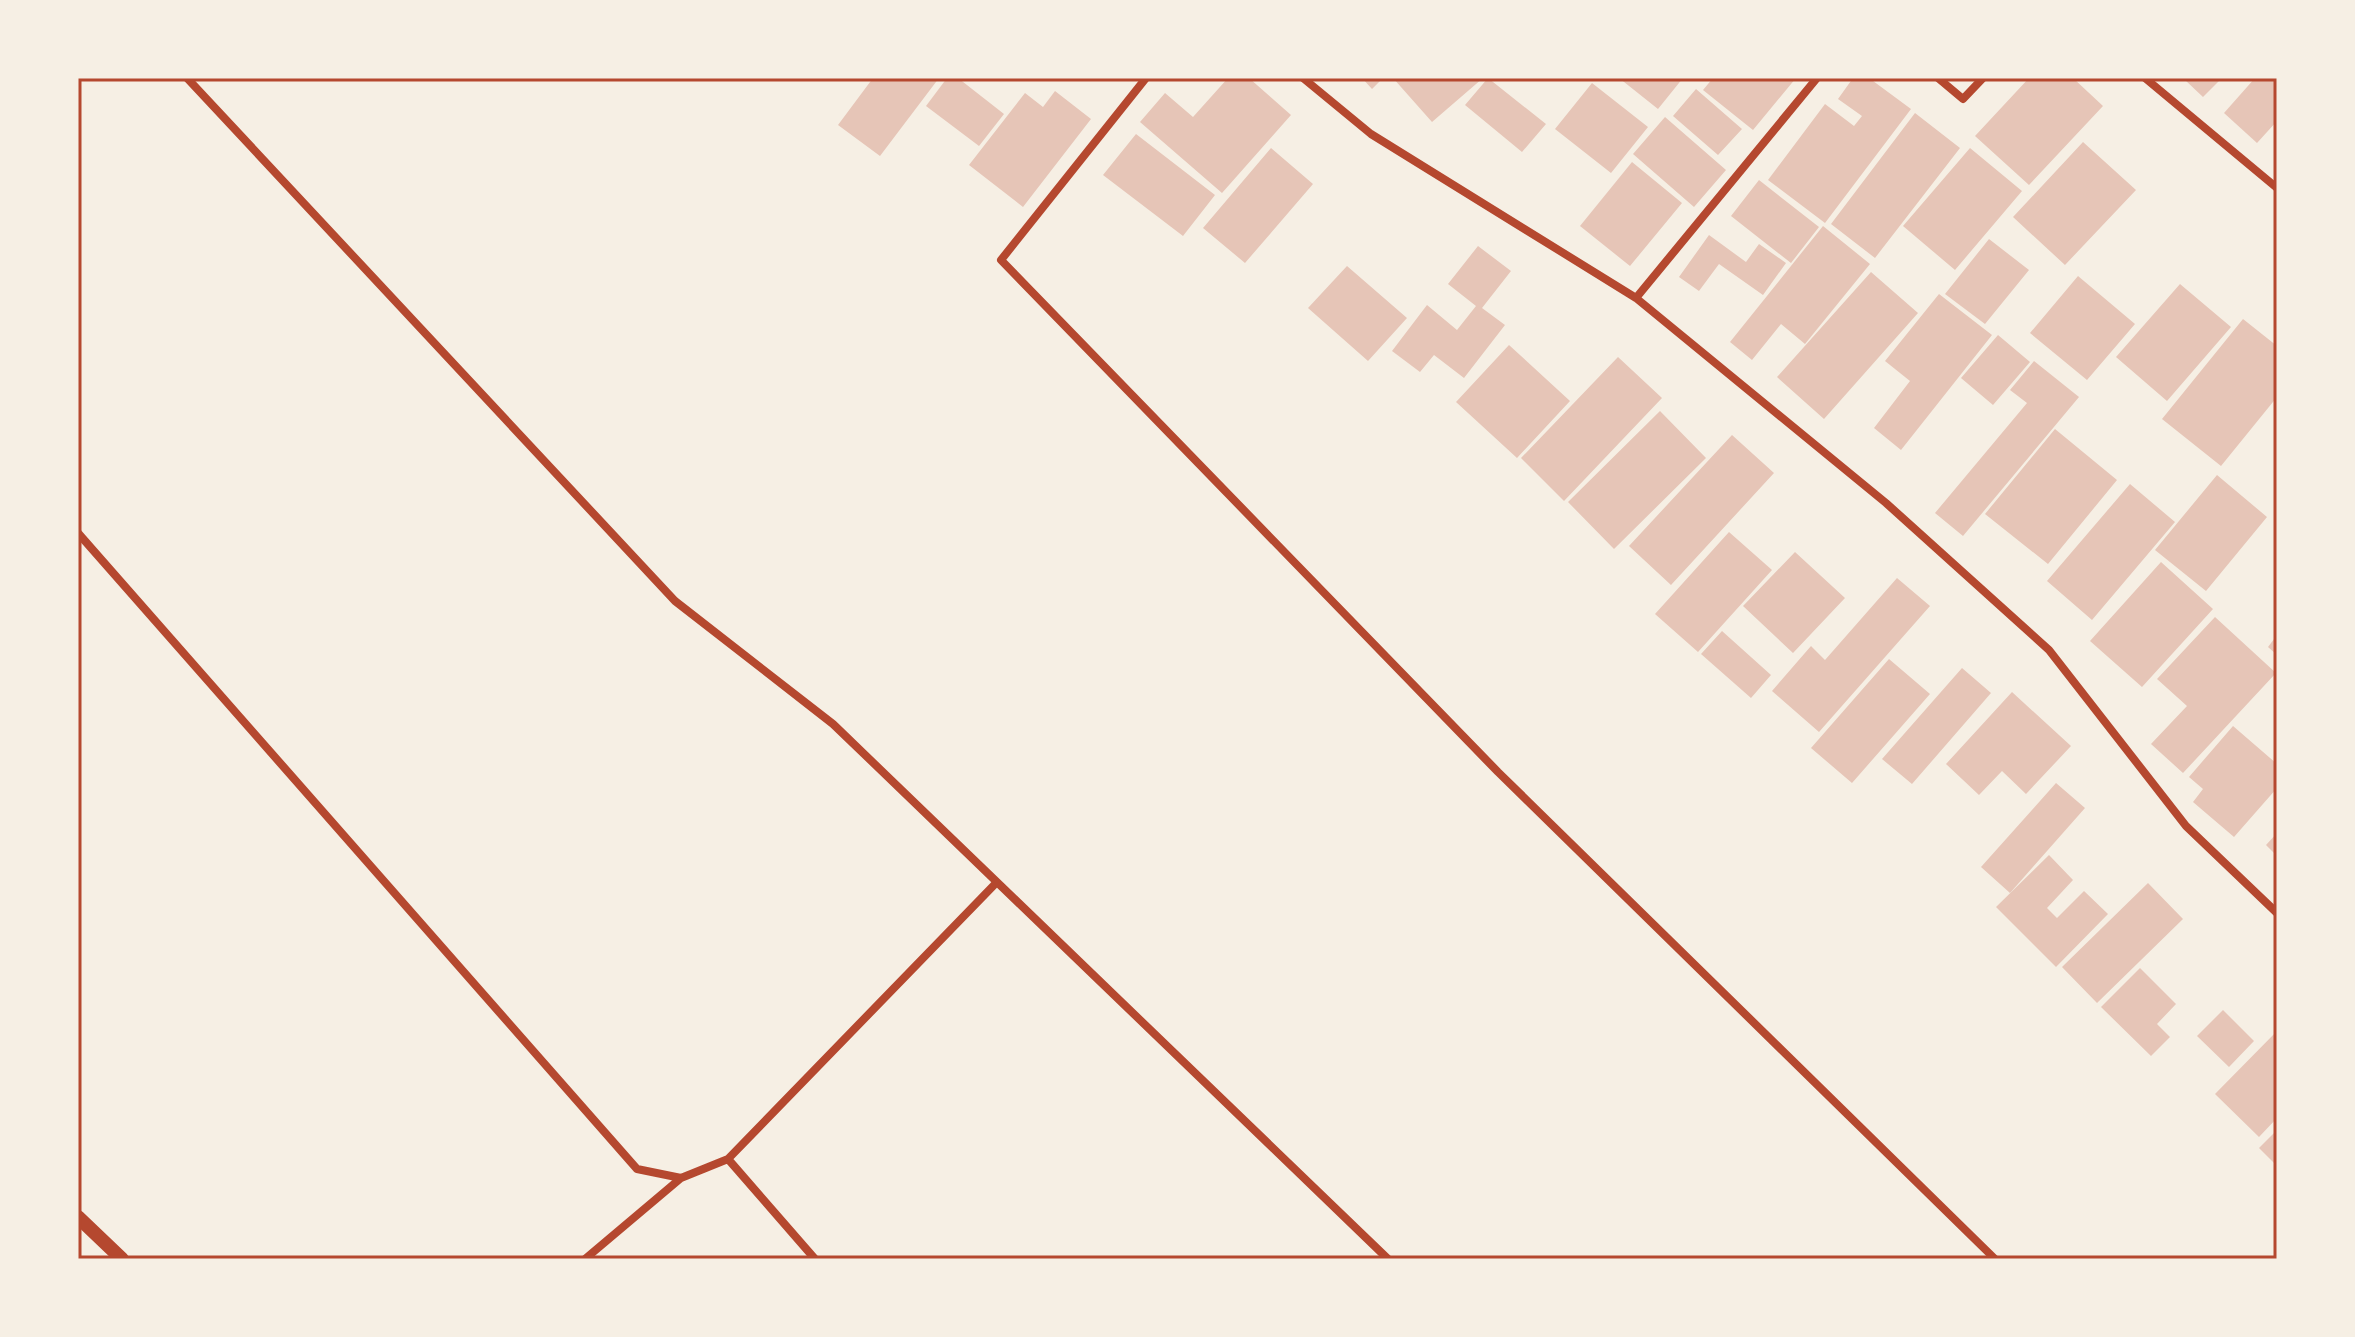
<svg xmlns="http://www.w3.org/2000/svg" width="2355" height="1337" font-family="Helvetica,sans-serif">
	<rect width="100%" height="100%" fill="#f6efe4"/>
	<path fill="#e6c5b7" d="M873,78H939L880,156L838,125Z
		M947,78H958L1004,114L979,146L926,106Z
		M1228,78H1249L1291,115L1222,193L1140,122L1165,93L1193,117Z
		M1362,78H1383L1372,89Z
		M1393,78H1483L1432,122Z
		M1488,78L1546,124L1522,152L1465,105Z
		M1619,78H1683L1658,109Z
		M1713,78H1796L1753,130L1703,90Z
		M1853,78H1869L1911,109L1825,223L1768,180L1825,104L1854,126L1862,116L1838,99Z
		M2029,78H2073L2103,106L2029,185L1975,136Z
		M2187,78H2222L2203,97L2185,80Z
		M2255,78H2277V121L2257,143L2224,113Z
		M1592,83L1648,127L1611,173L1555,129Z
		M1696,89L1742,129L1718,155L1673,116Z
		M1055,91L1091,119L1023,207L969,165L1025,93L1043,107Z
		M1915,113L1960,148L1875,258L1831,224Z
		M1665,117L1726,170L1694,207L1633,154Z
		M1136,134L1215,195L1183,236L1103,175Z
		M2083,142L2136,190L2065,265L2013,217Z
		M1271,148L1313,184L1245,263L1203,228Z
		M1970,148L2022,191L1955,270L1903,226Z
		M1632,162L1682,203L1630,266L1580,226Z
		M1759,180L1819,227L1791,263L1731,216Z
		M1823,226L1870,264L1805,344L1781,324L1752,360L1730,342Z
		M1709,235L1746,262L1759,244L1786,263L1763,295L1719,264L1699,291L1679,277Z
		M1989,239L2029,270L1985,324L1945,294Z
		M1478,246L1511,271L1482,308L1505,325L1464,378L1434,355L1420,372L1392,351L1427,305L1457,330L1476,306L1448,284Z
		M1347,266L1407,318L1368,361L1308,308Z
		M1871,272L1918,313L1824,419L1777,377Z
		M2078,276L2135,324L2087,380L2030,333Z
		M2180,284L2231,327L2167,401L2116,357Z
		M1939,294L1992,335L1901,450L1874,428L1910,381L1885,361Z
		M2243,319L2277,346V397L2221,466L2162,419Z
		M1998,335L2030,362L1993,405L1961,378Z
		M1509,345L1570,401L1517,458L1456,402Z
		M1618,357L1662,398L1564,501L1521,458Z
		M2034,361L2079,397L1963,536L1935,513L2027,403L2010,390Z
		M1660,411L1706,458L1614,549L1568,502Z
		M2055,429L2117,480L2048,564L1985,514Z
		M1732,435L1774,473L1671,585L1629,546Z
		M2217,475L2267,517L2206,591L2155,550Z
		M2130,484L2175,522L2092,620L2047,581Z
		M1729,532L1772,570L1698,652L1655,614Z
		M1795,552L1845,598L1793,653L1743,606Z
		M2161,562L2213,609L2142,687L2090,641Z
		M1897,578L1930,606L1819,732L1772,691L1811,646L1825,660Z
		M2215,617L2276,673L2183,773L2151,744L2187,706L2157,679Z
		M1722,631L1771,675L1751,698L1701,654Z
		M2277,635V655L2268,647Z
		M1889,659L1930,694L1852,783L1811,748Z
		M1962,668L1991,693L1912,784L1882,759Z
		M2012,692L2071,746L2026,794L2002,771L1979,795L1946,764Z
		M2233,726L2277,764V788L2234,837L2193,802L2203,789L2189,777Z
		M2056,783L2085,808L2010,893L1981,867Z
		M2277,833V856L2266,845Z
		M2049,855L2073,880L2047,908L2057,918L2084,891L2108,914L2056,967L1996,907Z
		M2148,883L2183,919L2097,1003L2062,967Z
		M2140,968L2176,1004L2157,1024L2170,1037L2151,1056L2101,1007Z
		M2223,1010L2254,1041L2229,1067L2197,1036Z
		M2277,1031V1118L2259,1137L2215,1094Z
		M2277,1130V1166L2259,1148Z"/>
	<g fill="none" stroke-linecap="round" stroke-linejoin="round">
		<path stroke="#b5482f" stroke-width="8" d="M187,78L675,601L833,724L1388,1259
			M1146,78L1001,260L1498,772L1995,1259
			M1303,78L1371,134L1636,298L1886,503L2049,650L2186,826L2277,913
			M1938,78L1963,99L1983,78
			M2145,78L2277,188
			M1636,298L1817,78
			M78,533L637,1169L681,1178L728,1159L997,882
			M728,1159L815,1259
			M585,1259L681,1178"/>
		<path stroke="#b5482f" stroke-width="14" d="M78,1217L122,1259"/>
	</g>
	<rect width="2355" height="1337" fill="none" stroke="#f6efe4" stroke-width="160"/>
	<rect x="80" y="80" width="2195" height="1177" fill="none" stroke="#b5482f" stroke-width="3"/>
</svg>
